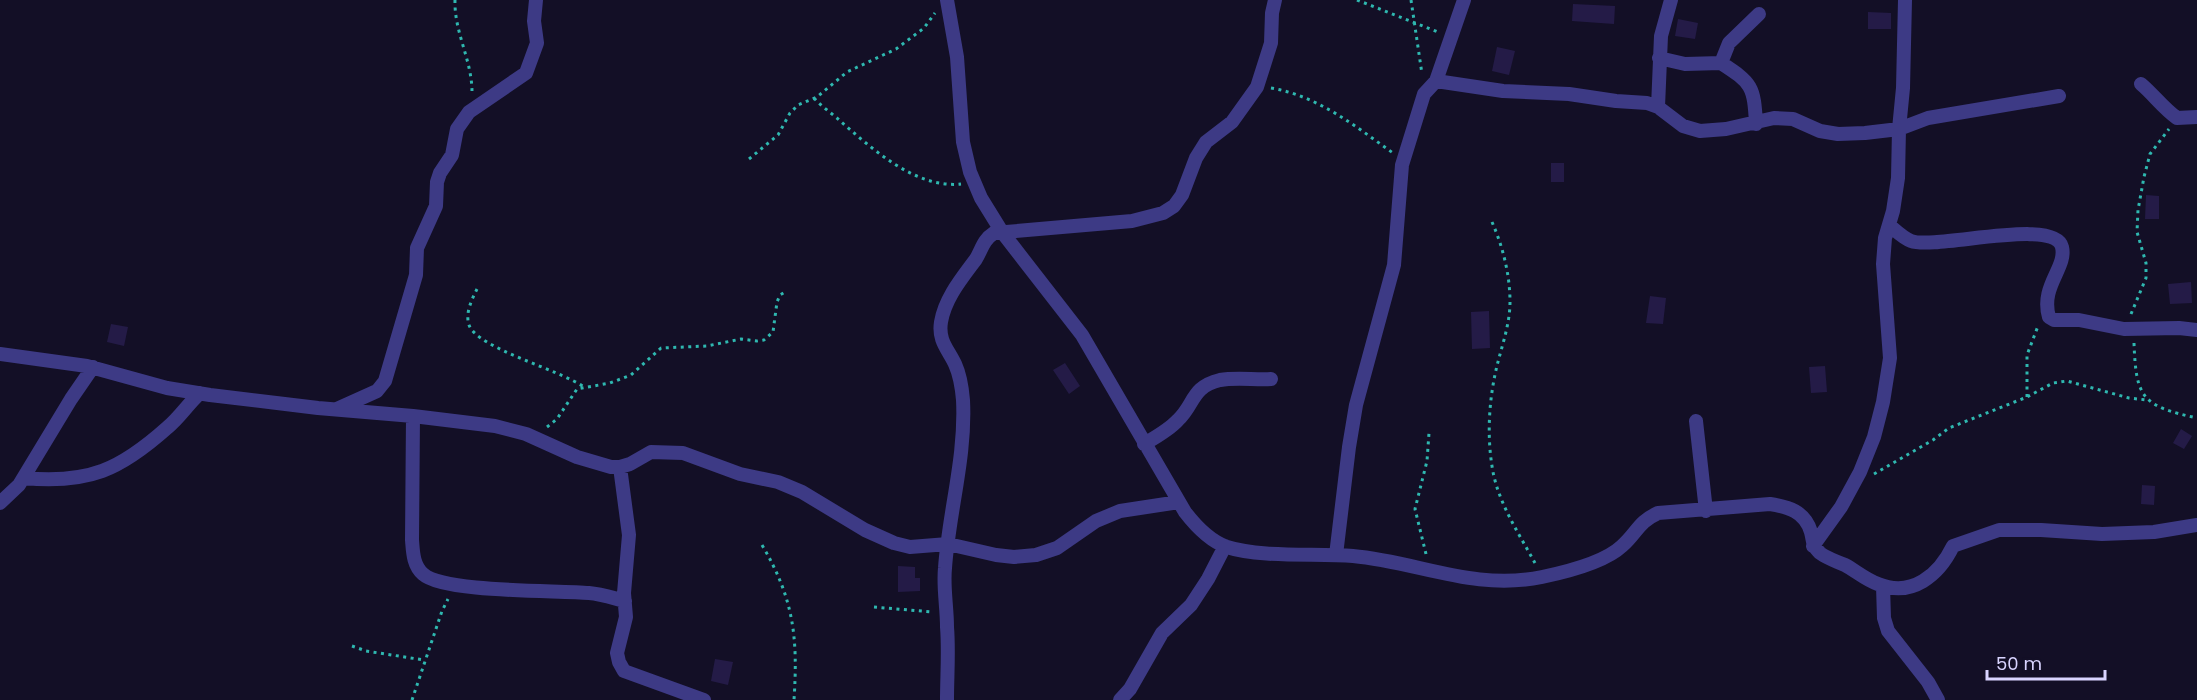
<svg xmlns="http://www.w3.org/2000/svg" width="2197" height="700" font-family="Poppins,sans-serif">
	<rect width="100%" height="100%" fill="#130f26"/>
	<path fill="#241b47" d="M1573,4L1615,6L1614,24L1572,21Z
		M1868,12L1891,13V29H1868Z
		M1678,19L1698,23L1695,39L1675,36Z
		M1497,47L1515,51L1509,75L1492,71Z
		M1551,163H1564V182H1551Z
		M2146,195L2159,196V219H2145Z
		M2191,282L2192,303L2170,304L2168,284Z
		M1650,296L1666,298L1663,324L1646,323Z
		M1489,311L1490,348L1472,349L1471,312Z
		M111,324L128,327L124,346L107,342Z
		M1065,363L1080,386L1069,394L1053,370Z
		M1825,366L1827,392L1811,393L1809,367Z
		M2181,429L2192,436L2184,449L2173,443Z
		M2142,485L2155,486L2154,505L2141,504Z
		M898,566L915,567V578H920V591L898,592Z
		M715,659L733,662L728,685L711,681Z"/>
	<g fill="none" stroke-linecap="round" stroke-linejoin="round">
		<path stroke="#2fb8b0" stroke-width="3" stroke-dasharray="3 4.5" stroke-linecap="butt" d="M455,0C454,32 472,60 472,92
			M1357,0L1438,32
			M1411,0L1422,74
			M1271,88C1318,96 1355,126 1393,153
			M814,98C821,106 830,112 838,119C870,147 915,189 961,184
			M749,159L778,135L790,113L798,105L817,97L847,72L896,49L924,28L935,13
			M1492,222C1503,247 1510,275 1510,302C1510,325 1501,348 1496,370C1489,401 1487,435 1492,466C1497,501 1518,532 1535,563
			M477,289C472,299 465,313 469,325C477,348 560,370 584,387
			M2131,314L2146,278V263L2137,232L2138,210L2144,177L2150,154L2169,129
			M2134,343C2136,398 2142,406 2197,418
			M2027,397V355L2038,326
			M547,427L557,419L577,389L610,383L631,375L661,348L707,346L741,339L757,341L764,340L773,332L777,302L780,295L787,291
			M1874,474L1933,440L1949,428L2027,397L2053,383L2067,381L2129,398L2147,400
			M762,545C794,599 798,638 794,700
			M1426,554L1415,509L1427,461L1429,433
			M874,607L933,612
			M352,646L366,651L424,660
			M412,700L442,611L448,599"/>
		<path stroke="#3d3a85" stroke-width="14" d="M947,0L957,57L963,142L970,172L981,198L1002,232L1082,335L1185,512C1195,525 1210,541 1227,547C1261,558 1316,553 1353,556C1419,562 1474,591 1542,577C1566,572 1604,563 1622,546C1637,533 1638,522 1658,513L1770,504C1788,507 1805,511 1811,532C1814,543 1811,544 1820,553C1828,559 1836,561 1845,565C1856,571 1866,580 1878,584C1912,598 1939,575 1953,546L1999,530H2041L2102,534L2154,532L2197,525
			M1659,58L1685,64L1721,63L1729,43L1759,14
			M1721,63C1752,83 1754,86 1756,124
			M1436,81L1503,91L1569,94L1616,101L1647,103L1658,107L1683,126L1700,131L1726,129L1774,118L1793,119L1820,131L1838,134L1865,133L1899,129L1928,118L2059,96
			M2141,84C2154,95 2163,108 2177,118L2197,117
			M1658,107L1661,36L1671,0
			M1889,225C1895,230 1903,238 1911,241C1936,250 2055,217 2062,247C2067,268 2040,286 2049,317L2054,320H2079L2124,329L2179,328L2197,330
			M0,354L87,366L167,388L210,395L318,408L413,416L495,426L526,434L577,457L611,467H620L630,464L651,452L683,453L740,474L778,482L802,492L865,530L894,543L910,547L948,544L996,555L1014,557L1036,555L1057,548L1096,521L1120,511L1179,502
			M337,409L377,391L385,381L416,275L417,248L436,206L437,182L440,173L452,155L457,129L469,112L526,73L537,43L534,21L536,0
			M413,416L412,540C413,552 413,565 423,574C444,593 556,590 589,593C601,594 613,598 625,601
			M1696,421L1706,511
			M1144,444C1156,437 1169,430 1178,420C1195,404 1191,387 1220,380C1236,377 1255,380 1271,379
			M620,467L629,535L624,593L626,617L617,653L619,662L624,671L704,700
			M24,478C89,484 120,470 168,427C180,417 188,404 200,393
			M0,503L19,485L71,399L93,367
			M1813,546L1841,507L1860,472L1874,437L1883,402L1890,358L1883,264L1885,238L1893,211L1898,178L1899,129L1903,88L1905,0
			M1336,555L1349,447L1356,405L1394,265L1402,165L1424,94L1436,81L1464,0
			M1883,586L1884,618L1888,631L1928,682L1938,700
			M947,700C947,676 949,651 947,627C947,607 943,587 945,568C949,511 966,457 963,400C962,388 960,375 955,364C948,349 938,341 941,322C945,298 962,278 976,259C982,249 983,240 994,233L1132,221L1163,213L1174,206L1182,195L1196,158L1206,142L1232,122L1257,87L1271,43L1272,13L1275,0
			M1120,700L1130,689L1162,633L1191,605L1208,579L1225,546"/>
	</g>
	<path d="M1987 670v9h118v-9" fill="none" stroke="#d9d4ff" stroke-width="3"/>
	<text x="1996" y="670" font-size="18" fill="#d9d4ff" stroke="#130f26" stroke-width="4.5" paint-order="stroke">50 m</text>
</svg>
